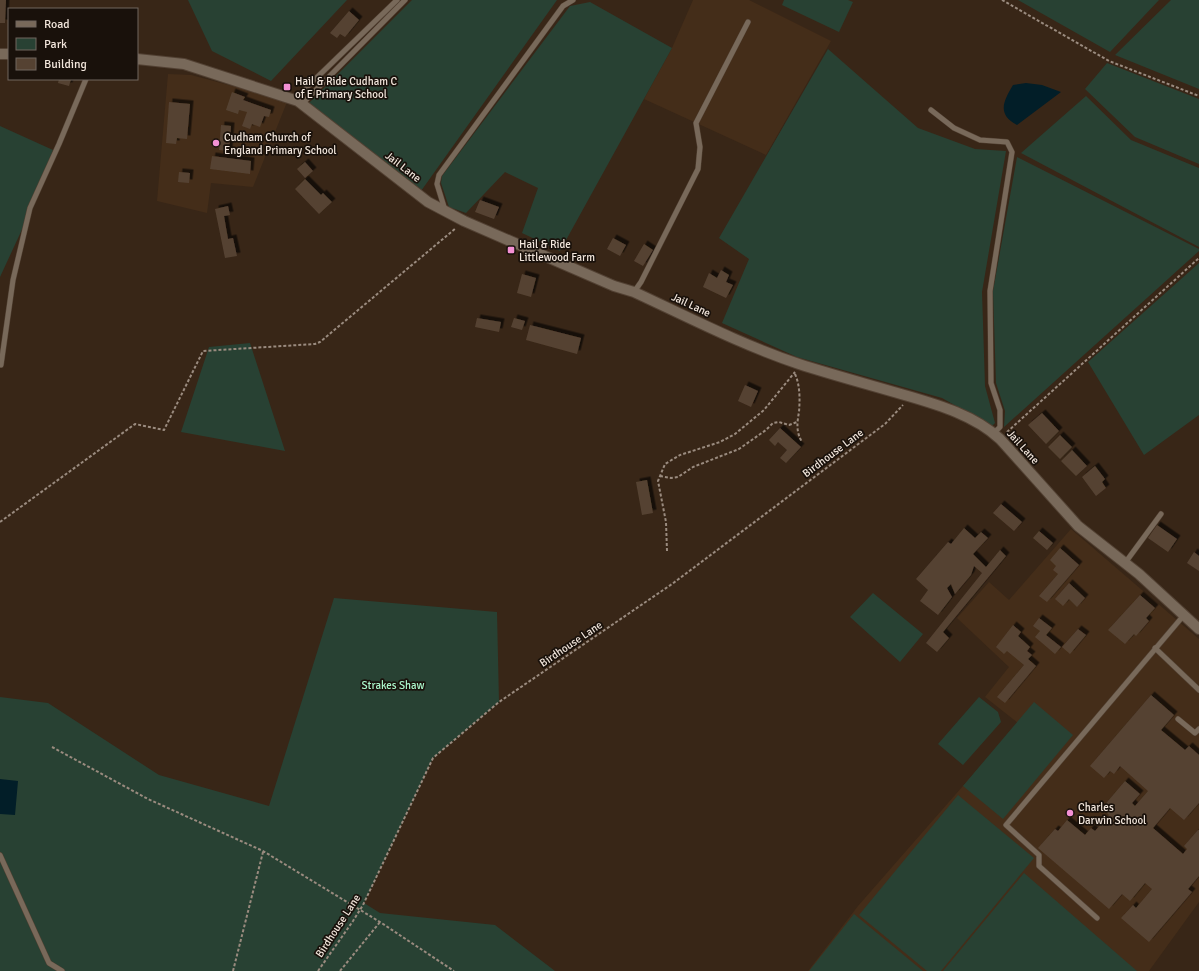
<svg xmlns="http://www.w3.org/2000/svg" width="1199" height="971" font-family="Signika,sans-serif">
	<defs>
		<filter id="shadow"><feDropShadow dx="3.5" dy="-3.5" stdDeviation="0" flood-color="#0009"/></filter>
	</defs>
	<rect width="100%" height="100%" fill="#382617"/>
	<path fill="#442d19" d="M693,0H749L831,41L766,155L644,99L672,48Z
		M168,74L191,75L263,94L287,102L253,187L211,183L207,213L157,201Z
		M1071,529L1199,639V902L1149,971H808L858,906L1018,723L985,697L1009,667L957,618L989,582L1009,600Z"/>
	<path fill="#284133" d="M188,0H347L271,81L212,51Z
		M412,0H557L421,191L308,104Z
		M784,0H848L853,2L839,32L782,5Z
		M1018,0H1159L1110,52Z
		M1171,0H1199V89L1115,55Z
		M590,2L672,48L560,251L522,233L538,188L505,172L466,213L449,207L441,183L442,176L570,6Z
		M828,49L918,128L975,149L1006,151L982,292L985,386L995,423L992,426L942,398L797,357L722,323L749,259L719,238Z
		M1107,63L1199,99V164L1135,137L1085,89Z
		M1086,96L1131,140L1199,168V247L1021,153Z
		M0,126L53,150L38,195L0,277Z
		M1017,157L1199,249V251L1004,427L1005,411L996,383L993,291Z
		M1199,263V415L1144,455L1088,362Z
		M250,343L285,451L181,432L209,347Z
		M873,593L923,634L900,662L850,617Z
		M334,598L497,612L499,702L433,758L364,903L380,913L495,925L555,971H0V697L48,703L159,775L269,806Z
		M979,697L998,712L1001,722L963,765L938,744Z
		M1034,702L1073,735L1003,819L963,786Z
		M958,795L1034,858L941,971H927L859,915Z
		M1024,873L1137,971H943Z
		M854,914L923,971H809Z"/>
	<path fill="#021e28" d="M1026,83L1042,85L1061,92L1017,125C997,114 1003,102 1013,85Z
		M0,779L18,781L15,815L0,814Z"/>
	<path fill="#554232" filter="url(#shadow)" d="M0,0H6L5,23H0Z
		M349,11L359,20L345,37L340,34L337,38L330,33Z
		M59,79H71L69,86L58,83Z
		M232,92L245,97L243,100L271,110L269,117L264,116L260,127L252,124L250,129L242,126L247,112L239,110L238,114L226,110Z
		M169,102L190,104L187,139L177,138L176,144L166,143Z
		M221,125L231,126L229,151L219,150Z
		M212,156L251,161L250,174L210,169Z
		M305,162L313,171L305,178L297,169Z
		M179,172L190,173L189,183L178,182Z
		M305,179L321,195L323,193L332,202L319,214L295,189Z
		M480,200L499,207L494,219L475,212Z
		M228,206L230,215L224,216L228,239L233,238L237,256L225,258L215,209Z
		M613,238L626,245L620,256L607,249Z
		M644,244L653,250L643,266L634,261Z
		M721,270L729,275L726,282L733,285L726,298L703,287L709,273L717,278Z
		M522,274L536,278L531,297L517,293Z
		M477,318L501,322L499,332L475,327Z
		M514,318L525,321L522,330L511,327Z
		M530,325L581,338L577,354L526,340Z
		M745,385L758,391L751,407L738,401Z
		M1042,413L1059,431L1046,444L1028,425Z
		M780,428L801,447L786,463L780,458L787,450L778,442L775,446L769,440Z
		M1060,435L1072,447L1060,459L1048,447Z
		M1072,450L1087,466L1076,476L1061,461Z
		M1095,466L1105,479L1102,482L1106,488L1096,496L1082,477Z
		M647,480L653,513L642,515L636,482Z
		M1001,504L1022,522L1014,531L993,513Z
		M1157,525L1177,539L1168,552L1148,538Z
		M964,528L975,538L981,532L988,538L973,554L986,567L1000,550L1006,556L943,632L949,638L937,652L926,643L982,573L974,566L971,575L955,594L951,584L947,588L952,597L938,615L920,601L928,590L916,579L948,542L951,544Z
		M1039,531L1053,543L1047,550L1033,538Z
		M1060,548L1079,565L1047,602L1039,596L1058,574L1053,570L1056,566L1050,560Z
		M1194,552L1199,556V571L1187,563Z
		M1069,583L1085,598L1077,607L1069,599L1063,606L1055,599Z
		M1140,595L1155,608L1146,618L1149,621L1136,636L1134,634L1125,644L1108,630Z
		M1039,618L1052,628L1046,635L1061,647L1055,654L1035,637L1040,631L1033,626Z
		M1013,625L1021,632L1018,636L1030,647L1027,651L1032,655L1028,659L1036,666L1005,703L997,697L1024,665L1007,651L1004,654L996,647Z
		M1078,629L1086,635L1070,654L1062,647Z
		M1151,695L1174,715L1161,730L1185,750L1189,746L1199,755V803L1184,820L1170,808L1153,828L1183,854L1187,849L1184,846L1198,830H1199V876L1188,889L1192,892L1149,942L1121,918L1133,905L1136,908L1152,889L1145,883L1130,901L1122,894L1109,909L1038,848L1055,829L1058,831L1067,820L1085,835L1091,828L1095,831L1109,815L1102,808L1125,781L1140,794L1132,803L1135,806L1148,791L1120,766L1114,774L1110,771L1104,778L1090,766Z"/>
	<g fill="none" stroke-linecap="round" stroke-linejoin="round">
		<defs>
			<path id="service" d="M298,101L306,88L397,0
				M302,104L405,0
				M931,110L954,128L980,140L1007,142L1012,152L990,291L991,383L1000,410V427L994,433
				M445,210L437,184L439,175L563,6L573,0
				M634,292L641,282L698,169L700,147L696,123L748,22
				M1,365L13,280L30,208L59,144L86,79
				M1125,563L1161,514
				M1155,648L1199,690
				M1178,719L1195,733L1199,729
				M0,855L49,963L62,971
				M1097,918L1039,866V855L1006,825L1184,615"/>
			<path id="tertiary" d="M0,54H9
				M137,59L184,64L298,101L428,202L464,221L614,286L634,292C688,317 742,345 799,364C833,375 867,384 901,394C935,404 973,414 1000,439L1078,526L1139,574L1199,629"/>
		</defs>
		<use href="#service" stroke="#524133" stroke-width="6"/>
		<use href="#tertiary" stroke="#524133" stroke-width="12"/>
		<path stroke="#9a8b7f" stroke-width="2" stroke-dasharray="3 2" stroke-linecap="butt" d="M1002,0L1109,61L1199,96
			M795,374C800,385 800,399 799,412C797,423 796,432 802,442
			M1007,432L1199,258
			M660,476L671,478L678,477L693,467L739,449L766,430L773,423L779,422L789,425L797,422
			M0,522L135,424L164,430L203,351L315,344L320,342L456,228
			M667,551L666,522L658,481L665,464L680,455L720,442L735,434L764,410L795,372
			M52,747L148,799L263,851L380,922L454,971
			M233,971L263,852
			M318,971L353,921L363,905L433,758L499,702L672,584L885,424L903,405
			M340,971L380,922"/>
		<use href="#service" stroke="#78695a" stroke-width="5"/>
		<use href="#tertiary" stroke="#78695a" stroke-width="10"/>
	</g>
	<g fill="#f491d4" stroke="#19110b" stroke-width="1.5">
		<rect x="283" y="83" width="8" height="8" rx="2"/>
		<circle cx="216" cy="143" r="4"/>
		<rect x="507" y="246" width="8" height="8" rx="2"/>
		<circle cx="1070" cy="813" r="4"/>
	</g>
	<g text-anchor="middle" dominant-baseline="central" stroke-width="3.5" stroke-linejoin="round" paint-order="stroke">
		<g font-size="11" fill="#f2e6dc" stroke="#19110b" text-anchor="start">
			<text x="295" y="81">Hail &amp; Ride Cudham C<tspan x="295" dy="13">of E Primary School</tspan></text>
			<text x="224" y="137">Cudham Church of<tspan x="224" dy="13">England Primary School</tspan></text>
			<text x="519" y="244">Hail &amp; Ride<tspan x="519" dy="13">Littlewood Farm</tspan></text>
			<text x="1078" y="807">Charles<tspan x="1078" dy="13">Darwin School</tspan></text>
		</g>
		<g font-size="11" fill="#f2e6dc" stroke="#19110b">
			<text transform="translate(403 167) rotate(38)">Jail Lane</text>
			<text transform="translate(691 305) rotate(25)">Jail Lane</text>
			<text transform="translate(1023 447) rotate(48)">Jail Lane</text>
			<text transform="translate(833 453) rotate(-37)">Birdhouse Lane</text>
			<text transform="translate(571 644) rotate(-34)">Birdhouse Lane</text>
			<text transform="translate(338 926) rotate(-57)">Birdhouse Lane</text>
		</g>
		<g font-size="11" fill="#abf6cb" stroke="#19110b">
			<text x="393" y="685">Strakes Shaw</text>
		</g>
	</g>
	<rect x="8" y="8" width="130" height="72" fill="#19110b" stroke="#70665f"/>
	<rect x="16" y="21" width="20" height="6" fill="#78695a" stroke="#70665f"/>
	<text x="44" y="28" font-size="12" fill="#f2e6dc">Road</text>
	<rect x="16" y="38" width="20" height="12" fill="#284133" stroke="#70665f"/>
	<text x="44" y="48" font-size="12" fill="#f2e6dc">Park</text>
	<rect x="16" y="58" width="20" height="12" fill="#554232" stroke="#70665f"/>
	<text x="44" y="68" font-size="12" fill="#f2e6dc">Building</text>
</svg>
